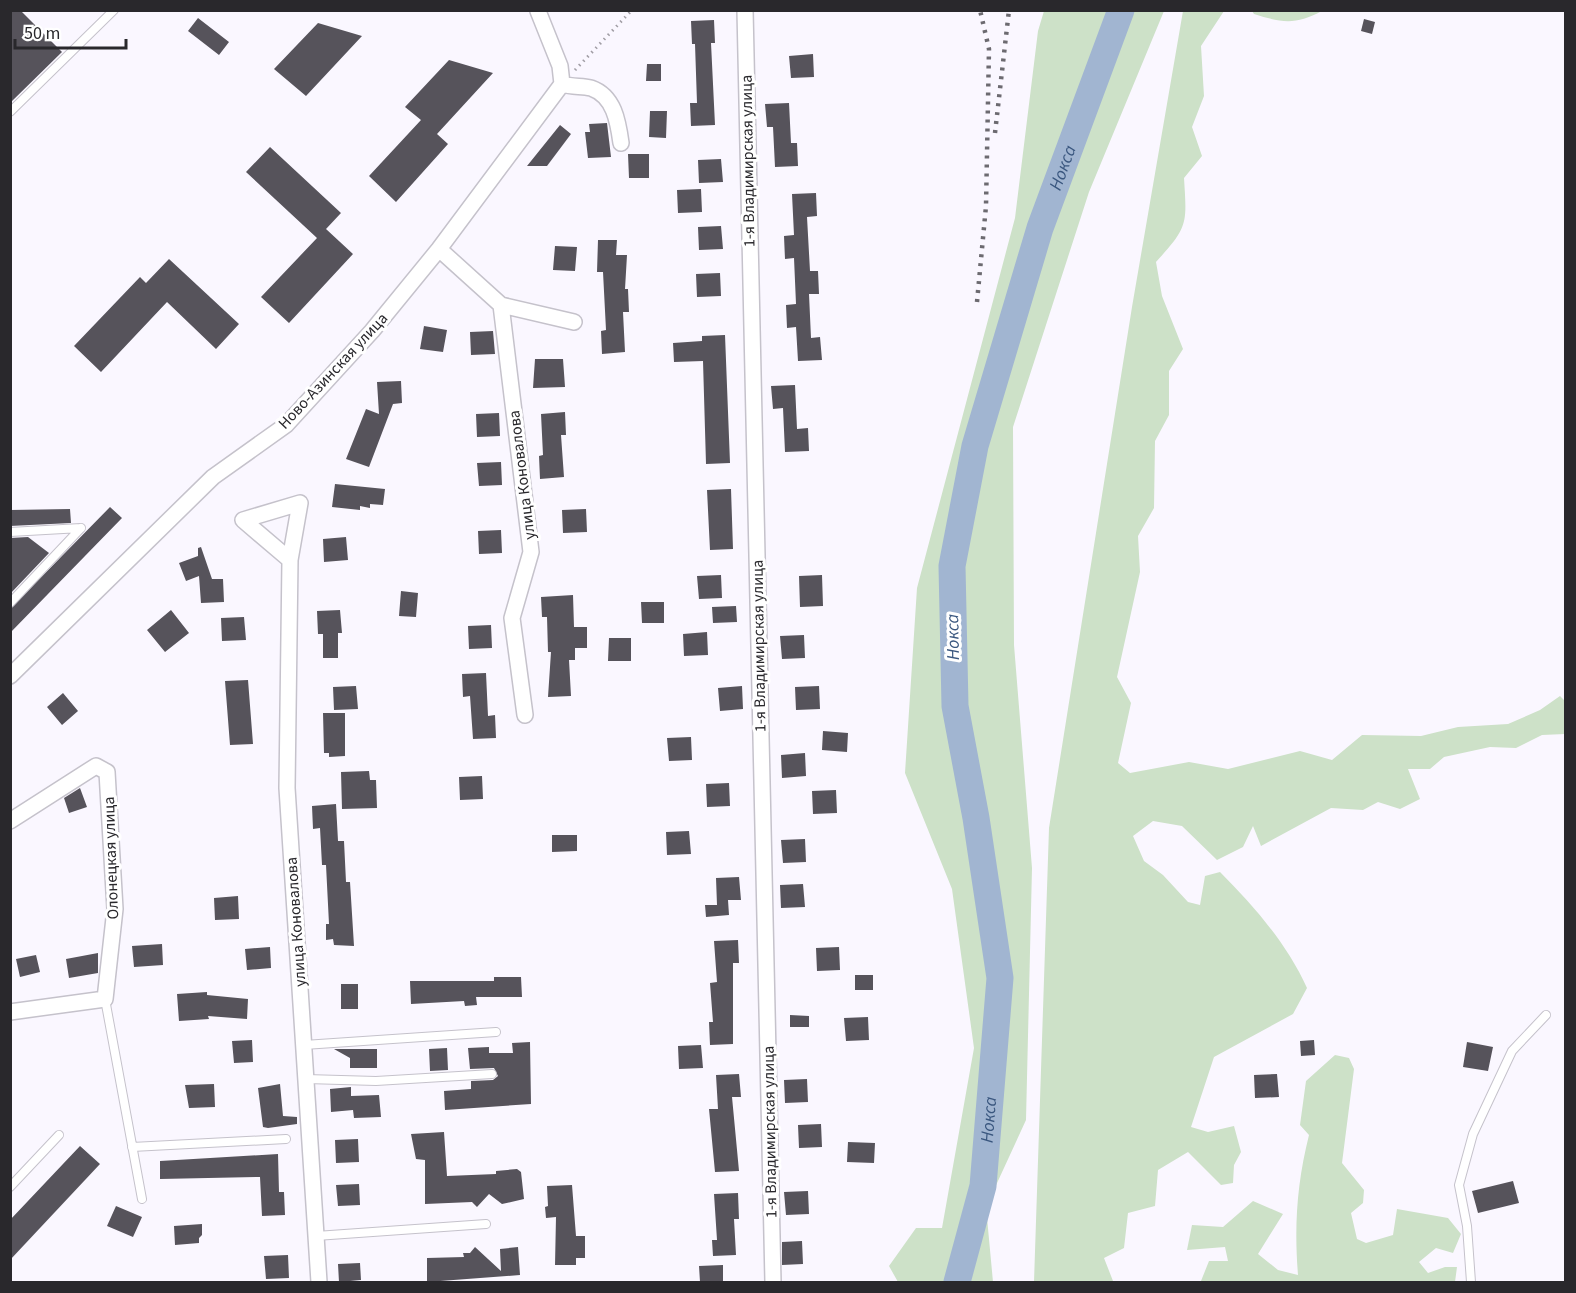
<svg xmlns="http://www.w3.org/2000/svg" width="1576" height="1293" font-family="'Source Sans 3',sans-serif">
	<rect width="100%" height="100%" fill="#faf7ff"/>
	<path fill="#cde1c8" d="M1044,11H1164L1089,192L1013,427L1014,645L1032,868L1026,1120L986,1207L993,1282H898L889,1266L916,1228H942L974,1048L952,889L905,773L917,588L1015,218L1038,31Z
		M1183,11H1224L1201,46L1204,96L1192,127L1202,156L1184,178C1187,225 1188,227 1156,262L1162,296L1183,349L1169,371V415L1155,441L1154,508L1138,536L1140,572L1117,677L1131,703L1118,763L1130,773L1189,762L1228,769L1300,751L1332,760L1362,735L1421,736L1458,727L1508,724L1540,710L1560,696L1565,701V734L1542,735L1516,748L1490,747L1444,757L1430,769H1408L1420,799L1400,809L1378,802L1363,810L1331,808L1261,846L1253,826L1243,847L1217,860L1182,826L1153,821L1133,836L1144,861L1163,875L1188,902L1200,905L1205,876L1220,872C1254,906 1287,944 1307,988L1293,1014L1214,1057L1191,1127L1208,1132L1234,1126L1241,1152L1234,1165L1233,1183L1221,1185L1188,1152L1158,1170L1155,1206L1128,1213L1124,1248L1104,1258L1113,1281L1034,1282L1049,828L1132,307Z
		M1252,11H1322C1296,25 1282,23 1254,14Z
		M1335,1055L1349,1058L1354,1069L1342,1163L1364,1190L1363,1203L1351,1213L1357,1239L1366,1243L1393,1235L1397,1209L1448,1218L1461,1234L1453,1253L1436,1248L1419,1262L1428,1273L1445,1267H1457L1455,1282H1190L1201,1281L1209,1261H1228L1225,1247L1187,1250L1192,1225L1223,1227L1253,1201L1283,1214L1258,1254L1278,1270L1298,1275C1294,1225 1297,1183 1309,1135L1300,1125L1306,1081Z"/>
	<g fill="none" stroke-linecap="round" stroke-linejoin="round">
		<path stroke="#a1b5d1" stroke-width="27" id="s1" d="M957,1282L983,1186L1000,978L976,818L955,706L952,566L975,446L1040,228L1121,10"/>
	</g>
	<path fill="#56535b" d="M10,10H20L62,52L10,103Z
		M198,18L229,42L219,55L188,31Z
		M1364,19L1375,22L1372,34L1361,31Z
		M714,20L715,43H711L715,125L691,126L690,103H697L695,44H692L691,21Z
		M318,23L362,36L306,96L274,69Z
		M813,54L814,77L791,78L789,56Z
		M449,60L493,73L437,134L448,144L396,202L369,176L421,120L405,107Z
		M647,64H661V81H646Z
		M789,103L791,143H797L798,166L775,167L773,127H767L765,104Z
		M650,111H667L666,138L649,137Z
		M607,123L611,157L588,158L585,132H590L589,124Z
		M560,125L571,134L547,166H527Z
		M270,147L341,213L326,229L353,254L289,323L261,297L317,238L246,172Z
		M628,154H649V178H629Z
		M721,159L723,182L699,183L698,160Z
		M701,189L702,212L678,213L677,190Z
		M816,193L817,216L807,217L810,271H818L819,294H809L811,338L820,337L822,360L798,361L796,327L787,328L786,305L796,304L794,258L785,259L784,236L794,235L792,194Z
		M721,226L723,249L699,250L698,227Z
		M598,240H617L616,255H627L625,289H628L629,312H623L625,352L602,354L601,331L606,330L603,272H597Z
		M555,246L577,247L575,271L553,270Z
		M169,259L239,324L216,349L167,302L101,372L74,346L140,277L146,283Z
		M720,273L721,296L697,297L696,274Z
		M424,326L447,330L443,352L420,349Z
		M493,331L495,354L471,355L470,332Z
		M725,335L730,463L706,464L703,361L674,362L673,343L702,341V336Z
		M535,359H563L565,387L533,388Z
		M401,381L402,403L393,404L369,467L346,459L366,409L379,414L377,382Z
		M795,385L797,429L808,428L809,451L785,452L783,408L773,409L771,386Z
		M565,412L566,435H561L564,477L540,479L539,456L543,455L541,414Z
		M499,413L500,436L477,437L476,414Z
		M501,462L502,485L479,486L477,463Z
		M335,484L385,489L383,505L370,504V508L360,506V510L332,507Z
		M731,489L733,549L710,550L707,490Z
		M110,507L122,518L10,633V609Z
		M70,509L71,523L10,526V510Z
		M586,509L587,532L563,533L562,510Z
		M501,530L502,553L479,554L478,531Z
		M28,537L49,553L10,594V538Z
		M346,537L348,560L324,562L323,539Z
		M201,547L212,579H223L224,602L201,603L199,576L186,581L179,563L198,556V548Z
		M721,575L722,598L699,599L697,576Z
		M822,575L823,606L800,607L799,576Z
		M401,591L418,593L416,617L399,616Z
		M573,595L574,627H587V648H575V660H569L571,696L548,697L551,652H548L547,617H542L541,597Z
		M641,602H664V623H642Z
		M736,606L737,622L713,623L712,607Z
		M171,610L189,633L165,652L147,630Z
		M340,610L342,633H338V658H323V634H318L317,611Z
		M244,617L246,640L222,641L221,618Z
		M491,625L492,648L469,649L468,626Z
		M707,632L708,655L684,656L683,634Z
		M804,635L805,658L782,659L780,636Z
		M609,638H631V661H608Z
		M486,673L488,716L495,715L496,738L473,739L470,696L463,697L462,674Z
		M248,680L253,744L230,745L225,681Z
		M356,686L358,709L334,710L333,687Z
		M742,686L743,709L720,711L718,688Z
		M819,686L820,709L796,710L795,687Z
		M63,693L78,711L62,725L47,707Z
		M323,713H345V756L329,757V753H324Z
		M823,731L848,733L847,752L822,750Z
		M691,737L692,760L669,761L667,738Z
		M805,753L806,776L782,778L781,755Z
		M369,771L370,780H376L377,808L342,809L341,772Z
		M482,776L483,799L460,800L459,777Z
		M729,783L730,806L707,807L706,784Z
		M80,788L87,807L69,813L64,798Z
		M836,790L837,813L813,814L812,791Z
		M336,804L338,841H344L346,882H350L354,946L334,945L333,939L326,940V924H329L326,865H322L320,828L313,829L312,806Z
		M689,831L691,854L667,855L666,832Z
		M552,835H577V851L552,852Z
		M805,839L806,862L783,863L781,840Z
		M739,877L741,900H728L729,915L706,917L705,905H717L716,878Z
		M803,884L805,907L781,908L780,885Z
		M238,896L239,919L215,920L214,898Z
		M738,940L739,963H733V1044L710,1045L709,1022H713L710,983L717,982L714,941Z
		M162,944L163,965L134,967L132,946Z
		M270,947L271,968L247,970L245,949Z
		M839,947L840,970L817,971L816,948Z
		M98,953V973L69,978L66,959Z
		M36,955L40,972L20,977L16,959Z
		M855,975H873V990H855Z
		M494,977H521L522,997H476L477,1005L465,1006L464,1001L411,1004L410,981H494Z
		M341,984H358V1009H341Z
		M207,992V995L248,999L247,1019L208,1016L209,1019L179,1021L177,994Z
		M790,1015L809,1016V1027H790Z
		M868,1017L869,1040L846,1041L844,1018Z
		M252,1040L253,1062L234,1063L232,1041Z
		M1314,1040L1315,1055L1301,1056L1300,1041Z
		M530,1042L531,1104L445,1110L444,1091L471,1089V1081L493,1080L498,1076L494,1068L470,1069L468,1048L489,1047V1053H513L512,1043Z
		M1467,1042L1493,1047L1488,1071L1463,1067Z
		M701,1045L703,1068L679,1069L678,1046Z
		M447,1048L448,1070L430,1071L429,1049Z
		M334,1049H377V1068H350V1058Z
		M739,1074L741,1097H732L739,1171L715,1172L709,1109H718L716,1075Z
		M1277,1074L1279,1097L1255,1098L1254,1075Z
		M807,1079L808,1102L785,1103L784,1080Z
		M214,1084L215,1107L189,1108L185,1085Z
		M280,1084L283,1116L297,1117V1124L268,1128L263,1127L258,1088Z
		M351,1087V1096L379,1095L381,1117L354,1118L353,1110L331,1112L330,1089Z
		M821,1124L822,1147L799,1148L798,1125Z
		M444,1132L447,1176L496,1174V1171L517,1169L521,1172L524,1199L502,1204L489,1194L477,1207L472,1202L425,1204V1160L416,1159L411,1134Z
		M358,1139L359,1162L336,1163L335,1140Z
		M848,1142L875,1143L874,1163L847,1162Z
		M80,1146L100,1164L10,1260V1220Z
		M278,1154L279,1192H284L285,1215L262,1216L260,1177L160,1179V1161Z
		M1513,1181L1519,1203L1478,1213L1472,1191Z
		M359,1184L360,1205L338,1206L336,1185Z
		M572,1185L576,1236H585V1258H576V1265H555L556,1217L546,1218L545,1207L548,1206L547,1186Z
		M808,1191L809,1214L786,1215L784,1192Z
		M738,1193L739,1219H734L736,1255L713,1256L712,1240H717L714,1194Z
		M116,1206L142,1217L133,1237L107,1226Z
		M202,1224V1235L199,1238V1243L175,1245L174,1226Z
		M802,1241L803,1264L782,1265V1242Z
		M475,1247L501,1271L500,1249L518,1247L520,1275L427,1282V1258L464,1257L463,1253H470Z
		M288,1255L289,1278L266,1279L264,1256Z
		M360,1263L361,1280L339,1282L338,1264Z
		M723,1265V1282H700L699,1266Z"/>
	<g fill="none" stroke-linecap="round" stroke-linejoin="round">
		<defs>
			<path id="lane" d="M10,112L114,10
				M10,532L81,528
				M10,603L81,528
				M105,999L142,1199
				M304,1045L496,1032
				M306,1079L376,1081L492,1074
				M132,1147L286,1139
				M10,1187L59,1135
				M316,1236L486,1224
				M1471,1282L1467,1226L1459,1185L1473,1134L1512,1051L1546,1015"/>
			<path id="street" d="M745,10L773,1282
				M562,84C572,87 581,86 591,88C614,96 618,121 621,143
				M439,249L501,305L531,552L512,618L525,715
				M501,305L574,322
				M300,503L290,560L243,520Z
				M290,560L287,788L319,1282
				M10,676L213,477L286,425L372,331L439,249L562,84L560,66L538,11
				M10,821L96,766L107,772L115,909L105,999L10,1012"/>
		</defs>
		<use href="#lane" stroke="#c5c2cb" stroke-width="10"/>
		<use href="#street" stroke="#c5c2cb" stroke-width="18"/>
		<path stroke="#a09da4" stroke-width="3" stroke-dasharray="1.5 4.5" stroke-linecap="butt" d="M575,70L632,10"/>
		<use href="#lane" stroke="#fff" stroke-width="8"/>
		<use href="#street" stroke="#fff" stroke-width="15"/>
		<path stroke="#6c6a70" stroke-width="4.5" stroke-dasharray="3 6" stroke-linecap="butt" d="M995,133L1009,10
			M977,302L986,206L989,49L980,10"/>
	</g>
	<g text-anchor="middle" dominant-baseline="central" stroke-width="6" stroke-linejoin="round" paint-order="stroke">
		<g font-size="16" fill="#29282c" stroke="#fff">
			<text transform="translate(748 161) rotate(-91)">1-я Владимирская улица</text>
			<text transform="translate(333 371) rotate(-47)">Ново-Азинская улица</text>
			<text transform="translate(522 475) rotate(-97)">улица Коновалова</text>
			<text transform="translate(759 646) rotate(-91)">1-я Владимирская улица</text>
			<text transform="translate(111 858) rotate(-92)">Олонецкая улица</text>
			<text transform="translate(296 922) rotate(-94)">улица Коновалова</text>
			<text transform="translate(770 1132) rotate(-91)">1-я Владимирская улица</text>
		</g>
		<g font-size="18" font-style="italic" fill="#3a577f" stroke="#fff">
			<text stroke="none"><textPath href="#s1" startOffset="1138">Нокса</textPath></text>
			<text transform="translate(953 637) rotate(-91)">Нокса</text>
			<text stroke="none"><textPath href="#s1" startOffset="166">Нокса</textPath></text>
		</g>
	</g>
	<rect width="1576" height="1293" fill="none" stroke="#29282c" stroke-width="24"/>
	<path d="M15 39v9h111v-9" fill="none" stroke="#29282c" stroke-width="3"/>
	<text x="24" y="39" font-size="18" fill="#29282c" stroke="#ffffff" stroke-width="4.5" paint-order="stroke">50 m</text>
</svg>
